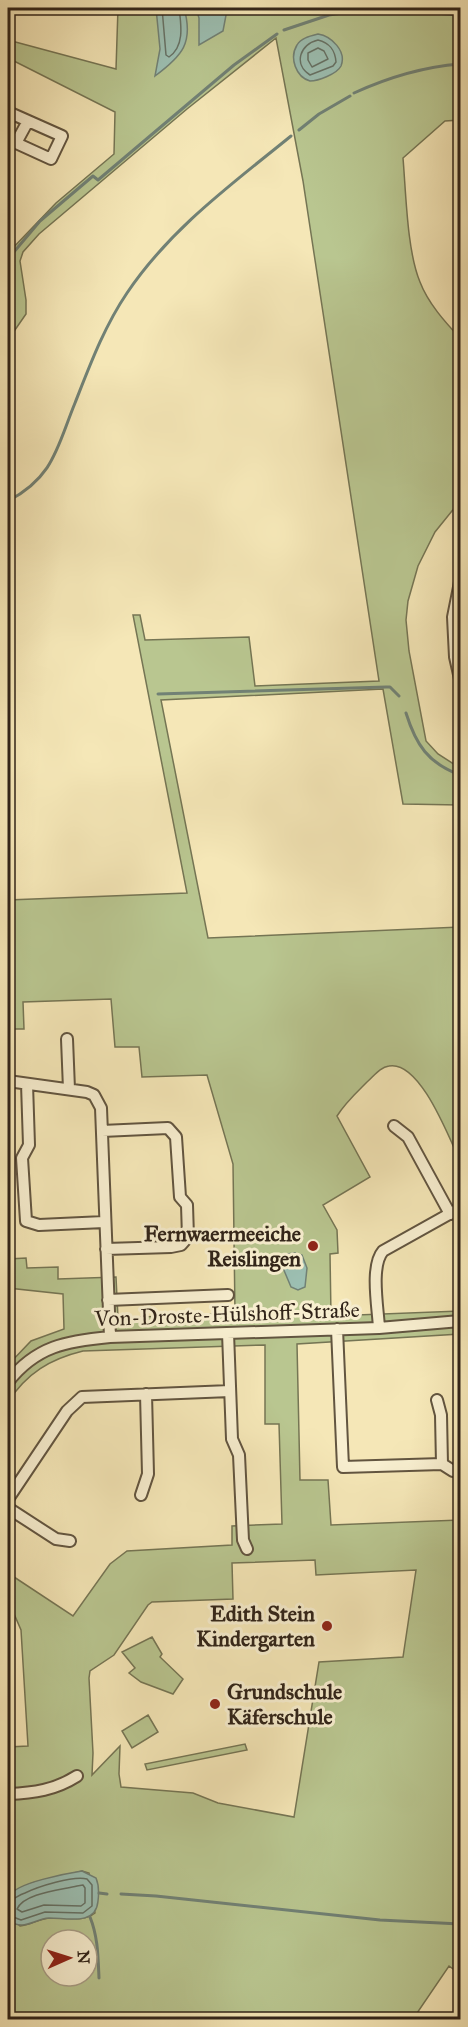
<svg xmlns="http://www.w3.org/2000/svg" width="468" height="2027" font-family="'IM FELL Great Primer',serif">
	<rect width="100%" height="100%" fill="#f5e7b7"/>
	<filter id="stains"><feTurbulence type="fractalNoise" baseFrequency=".00333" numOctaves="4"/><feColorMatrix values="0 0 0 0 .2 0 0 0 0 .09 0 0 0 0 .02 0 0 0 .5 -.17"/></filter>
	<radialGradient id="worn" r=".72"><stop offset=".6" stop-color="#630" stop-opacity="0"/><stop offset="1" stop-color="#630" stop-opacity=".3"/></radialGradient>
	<path fill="#b9c690" stroke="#757554" stroke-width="1.5" fill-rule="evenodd" d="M118,8H460V120L445,121L403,158C406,193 407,251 420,282C428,303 445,322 460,338V501L435,532L418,566L408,601L406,620L409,651L426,741L438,754L460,768V805L403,804L383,689L161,700L208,938L460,927V1161C449,1138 420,1060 389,1066C380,1067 374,1076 367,1082C356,1093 345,1103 337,1116L370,1177L323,1205L337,1230L338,1253L330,1254L331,1316L460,1311V1334L297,1344L300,1480H328L331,1525L460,1520V1974L449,1966L413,2019H8V1747L28,1746L21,1630L8,1600V1573L73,1616L110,1564L127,1551L232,1545V1526L282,1524L279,1424H265V1345L83,1351C50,1359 27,1373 8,1402V1365L31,1341L64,1329L63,1294L8,1288V1259L26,1258L27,1268L58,1267V1279L116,1277L118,1318L235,1313L233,1164L207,1075L142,1077L139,1047H115L111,999L23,1002L24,1029H8V900L187,893L133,615H140L145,640L249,637L255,686L379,681L303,181L276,38L187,109L39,234L23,252L20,261L26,300V314L8,340V253L56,203L114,154L115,112L8,58V40L116,69ZM315,1560L316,1575L416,1570L403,1657L319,1662L294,1817L218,1803L193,1793L121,1787L119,1774L120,1746L92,1775L93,1753L89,1678L90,1671L114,1655L148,1605L152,1602L233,1599L232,1563ZM82,1871L89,1873L95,1913C80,1925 61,1914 44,1919C35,1921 29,1925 20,1926L9,1915L10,1896L32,1883ZM51,1940H87V1976H51Z
		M152,1637L162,1654L160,1657L183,1679L173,1694L141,1682L129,1673L135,1668L122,1652Z
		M148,1715L158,1732L132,1748L122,1731Z
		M245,1744L247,1750L147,1770L145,1764Z"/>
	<path fill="#9cbfb2" stroke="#718175" stroke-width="1.5" d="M156,8H184C194,43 182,56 155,76L160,49Z
		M196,8H225L227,10L223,31L199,45V18Z
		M318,34C331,36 347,51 341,66C337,74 318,81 310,81C296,77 289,58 297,45C301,38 310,36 318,34Z
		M295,1253L302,1255L307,1268L305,1287L298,1290L291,1287L283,1268V1257L287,1254Z
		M82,1871L96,1878C99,1885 99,1893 98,1901C96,1926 67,1918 49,1918C34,1919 23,1932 9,1920C9,1913 8,1902 10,1896C14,1883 69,1873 82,1871Z"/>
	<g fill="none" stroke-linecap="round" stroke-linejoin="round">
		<path stroke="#667266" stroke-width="1.5" d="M162,8L166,55L169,57C185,46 181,24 179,8
			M318,40C330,43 335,50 336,62L333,66L310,75C293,64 300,44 318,40Z
			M318,48L324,51L328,59L312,67L308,60V53Z
			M77,1886L83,1885L85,1888V1903L81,1906L44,1905L22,1912L17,1909C24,1893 61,1890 77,1886Z
			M8,1901C14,1900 18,1895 25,1893C37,1887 74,1875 87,1879L92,1885V1906L83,1913L45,1912L21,1920L8,1915"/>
		<path stroke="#718175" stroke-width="3" d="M284,30L329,15L372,8L460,15
			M354,93C389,77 422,67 460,64
			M299,130L319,114L350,96
			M8,259L40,221L93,176L98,180L234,65L277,34
			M8,501C54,477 57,447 75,403C90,365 104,327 127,293C170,229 232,184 291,136
			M158,694L386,687H390L399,696
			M406,713C416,745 428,763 460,775
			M99,1893L107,1894
			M121,1894L156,1896L380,1920L460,1924
			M90,1917C98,1937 98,1956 99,1978
			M8,1934L14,1924"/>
		<defs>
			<path id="street" d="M8,112L62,136L51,159L16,143L28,121
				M460,199V240
				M460,582L453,617L455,657L460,679
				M67,1039L69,1089
				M8,1081L87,1092L94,1095L101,1108L110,1337
				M27,1084L29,1145L22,1158L26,1221L39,1225L104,1222
				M394,1126L408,1137L450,1214
				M102,1131L168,1128L176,1137L180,1197L187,1205L188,1237L181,1245L171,1247L106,1249
				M108,1300L228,1295
				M379,1328C378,1308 370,1266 383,1251L460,1208
				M337,1329L343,1467L442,1464L453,1471H460
				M228,1333L232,1439L239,1455L243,1540L247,1549
				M8,1382C36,1346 67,1341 110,1337L379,1328L460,1321
				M437,1400L441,1415L442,1464
				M141,1495L148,1474L146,1394
				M8,1499L67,1411L82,1397L230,1391
				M8,1508L56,1539L70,1541
				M8,1794C34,1793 55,1790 77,1776"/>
		</defs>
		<use href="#street" stroke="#625540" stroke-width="14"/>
		<use href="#street" stroke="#f8efd0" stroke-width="10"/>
	</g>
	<g fill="#8f2418" stroke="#f8efd0" stroke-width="2">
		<circle cx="313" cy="1246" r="6"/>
		<circle cx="327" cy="1626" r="6"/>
		<circle cx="215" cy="1704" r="6"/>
	</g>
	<g text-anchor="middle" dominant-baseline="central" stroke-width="6" stroke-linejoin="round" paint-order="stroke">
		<g font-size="22" font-weight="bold" fill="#312419" stroke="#f8efd0" text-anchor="end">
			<text x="301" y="1233">Fernwaermeeiche<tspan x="301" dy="25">Reislingen</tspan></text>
			<text x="315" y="1613">Edith Stein<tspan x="315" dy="25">Kindergarten</tspan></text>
			<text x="227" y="1691" text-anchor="start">Grundschule<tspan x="227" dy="25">Käferschule</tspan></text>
		</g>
		<g font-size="22" fill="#312419" stroke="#f8efd0">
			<text transform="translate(227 1314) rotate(-2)">Von-Droste-Hülshoff-Straße</text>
		</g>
	</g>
	<rect width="468" height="2027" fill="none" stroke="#f5e7b7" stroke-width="30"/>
	<rect x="9" y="9" width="450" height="2009" fill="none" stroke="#312419" stroke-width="3"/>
	<rect x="15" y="15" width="438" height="1997" fill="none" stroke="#312419" stroke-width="1.5"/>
	<g transform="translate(69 1958) rotate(87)"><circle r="28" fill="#f8efd0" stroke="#a89e87" stroke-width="1.5"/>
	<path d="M0-4.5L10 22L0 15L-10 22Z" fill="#8f2418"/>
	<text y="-9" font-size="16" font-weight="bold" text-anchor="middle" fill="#312419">N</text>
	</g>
	<rect width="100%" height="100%" filter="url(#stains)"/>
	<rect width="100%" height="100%" fill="url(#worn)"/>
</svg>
